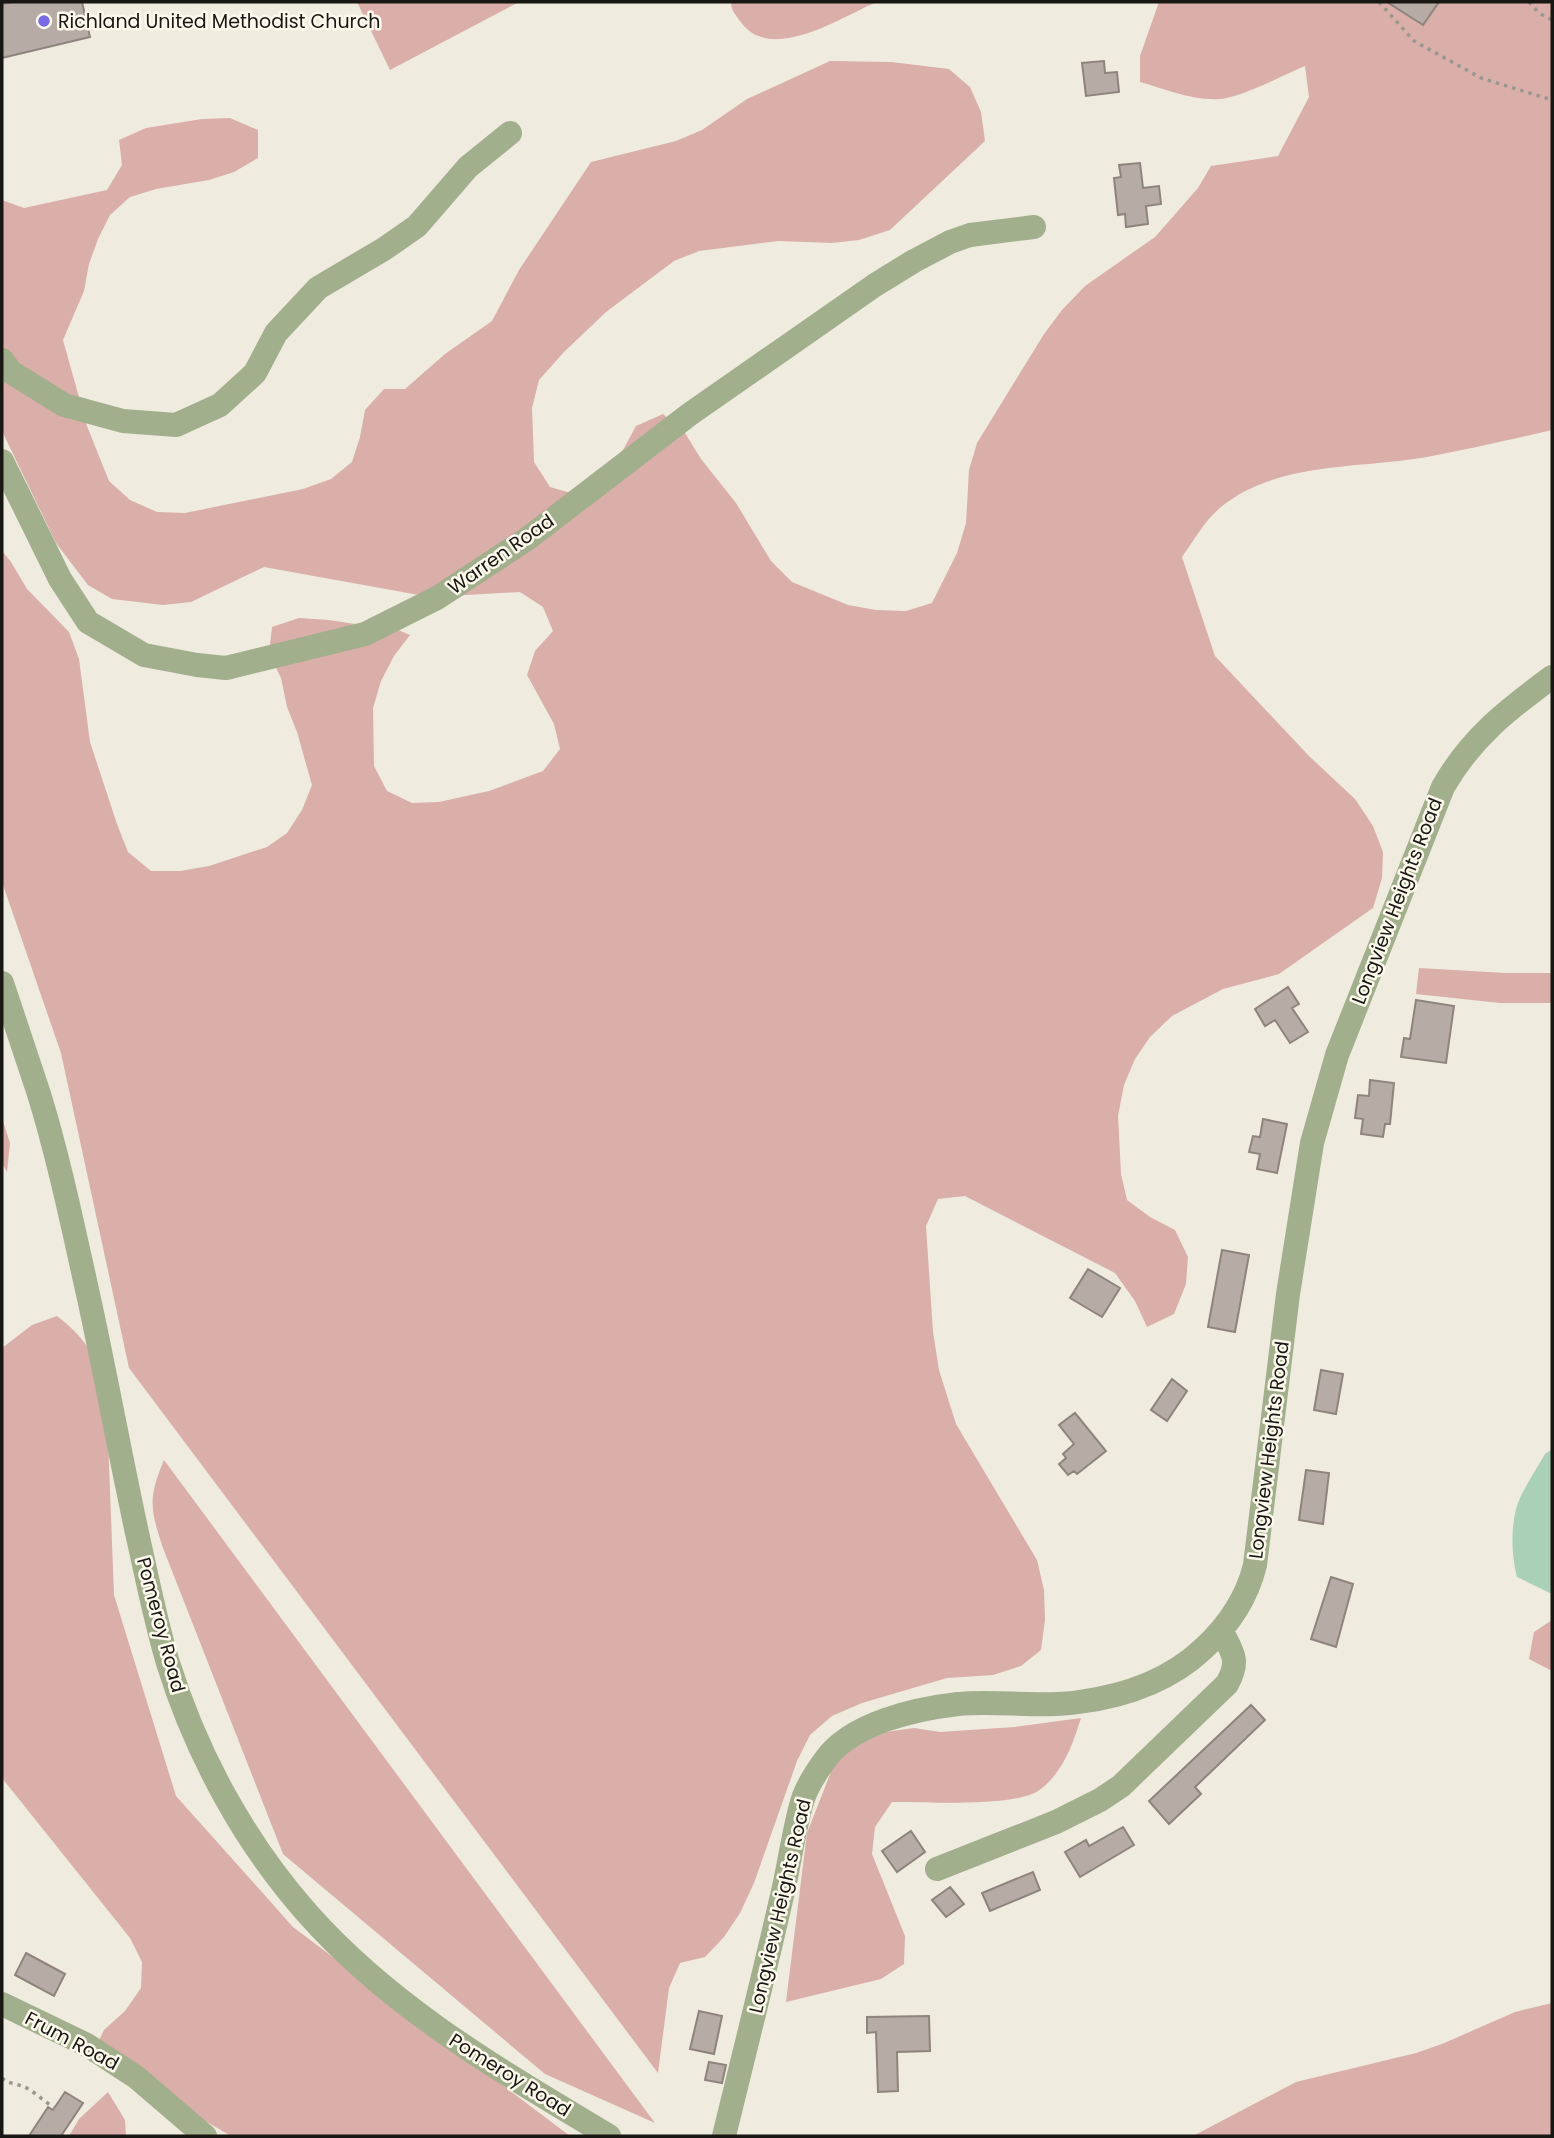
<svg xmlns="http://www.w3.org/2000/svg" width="1554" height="2138" font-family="Poppins,sans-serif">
	<rect width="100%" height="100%" fill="#efebdf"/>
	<path fill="#daaea9" d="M357,2H519L390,70Z
		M731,2H877C841,17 770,65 740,21C735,14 731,10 731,2Z
		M1159,2H1552V430C1510,440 1469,449 1427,457C1360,469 1277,461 1221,507C1205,520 1194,540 1182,557L1215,656L1309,756L1355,799L1373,826L1383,852L1382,878L1373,908L1279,974L1223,989L1172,1016L1150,1037L1135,1059L1124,1085L1118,1116L1121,1174L1127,1200L1150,1217L1175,1230L1188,1257L1186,1284L1174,1314L1147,1327L1135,1301L1115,1273L965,1196L938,1199L926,1226L933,1332L939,1370L956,1424L1037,1560L1044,1590L1045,1620L1041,1650L1021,1666L993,1675L947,1678L862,1703L832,1716L810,1735L797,1761L754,1883L740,1913L724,1937L705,1957L680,1963L669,1988L658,2073L129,1368L61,1053L2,882V551L11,562L27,589L69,632L79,659L90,742L117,824L128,852L151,871H180L209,866L267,847L287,833L302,810L312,785L297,732L287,707L281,678L269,653L272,627L299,618L329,620L355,624H384L410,635L394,656L381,681L373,708L374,766L387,791L412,803L439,802L489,791L543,771L560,749L554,724L527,675L535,651L553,631L543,607L520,592L430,597L264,567L191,602L163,605L112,599L88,585L56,543L2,431V200L24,208L107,190L122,165L119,140L146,128L202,119L230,118L258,130V158L234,172L209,180L156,189L130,197L110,215L98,239L89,264L84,291L63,340L87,426L109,481L130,500L157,512L185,513L303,489L331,479L352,462L360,437L365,410L384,389H405L445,354L492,321L519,270L591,162L676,141L702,130L747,99L830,61L891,62L949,69L970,87L981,112L985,141L890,230L859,240L832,243L778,241L699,251L674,261L606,312L564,352L539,380L532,408L534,462L550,487L578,495L623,450L636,426L663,414L685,433L701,459L736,503L771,561L792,582L848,605L876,610L906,611L932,603L957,553L966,523L969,470L977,443L1044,334L1062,310L1085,286L1155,237L1198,188L1211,166L1278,156L1309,97L1305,66C1283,75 1243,97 1220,99C1193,101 1165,89 1140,82V56Z
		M1419,968L1505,973H1552V1003H1500L1416,994Z
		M2,1118L10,1143L7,1172L2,1163Z
		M57,1316C84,1337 95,1354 106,1386L114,1595L176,1796L293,1927L570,2136H231L92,2055L104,2030L125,2011L141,1988L142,1962L130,1938L2,1778V1348L32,1325Z
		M164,1460L655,2123L545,2074L283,1854L163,1548C150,1509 148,1498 164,1460Z
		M1552,1620V1671L1529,1659L1534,1632Z
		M1081,1718C1073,1744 1062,1775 1038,1791C1013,1807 924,1802 892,1802L875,1827L872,1854L905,1936L904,1964L881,1979L786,2002L807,1833L836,1759L860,1743L885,1732L914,1728L940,1732L1015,1727Z
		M1552,2003V2136H1193L1296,2082L1416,2053L1442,2044L1515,2012Z
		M108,2092L125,2120L126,2136H69L79,2119Z"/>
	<path fill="#aad0b8" d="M1552,1449V1594L1517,1577C1511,1554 1510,1520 1520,1498C1527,1483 1537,1468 1545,1454Z"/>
	<path fill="#b7aca5" stroke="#8e847d" stroke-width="2" d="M12,2H82L90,37L2,58V4Z
		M1387,2H1439L1423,25Z
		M1104,61L1105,73L1117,72L1119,92L1086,96L1082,63Z
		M1140,163L1143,188L1159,186L1161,204L1146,206L1148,224L1126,227L1125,214L1118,215L1114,178L1121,177L1119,165Z
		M1288,987L1299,1004L1292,1008L1308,1032L1290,1043L1275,1020L1265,1026L1255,1009Z
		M1416,1000L1454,1006L1446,1063L1401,1057L1404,1038L1410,1039Z
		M1370,1080L1394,1083L1390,1124H1385L1383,1137L1361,1134L1363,1119L1355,1118L1358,1095L1369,1096Z
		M1263,1119L1287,1124L1277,1173L1257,1169L1260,1154L1249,1152L1253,1136L1260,1137Z
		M1222,1250L1249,1255L1235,1332L1208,1327Z
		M1088,1269L1120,1288L1102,1317L1070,1298Z
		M1321,1370L1343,1374L1336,1414L1314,1410Z
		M1172,1379L1187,1391L1167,1421L1151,1410Z
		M1075,1413L1106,1451L1077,1474L1074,1471L1068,1475L1059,1464L1066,1458L1063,1454L1074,1444L1059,1425Z
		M1306,1470L1329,1473L1323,1524L1299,1520Z
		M1331,1577L1353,1584L1336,1647L1311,1639Z
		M1251,1705L1265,1720L1195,1787L1201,1794L1169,1824L1149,1801Z
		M1123,1827L1134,1845L1080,1877L1065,1852L1086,1840L1089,1846Z
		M911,1831L925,1852L897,1872L882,1851Z
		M1033,1872L1040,1890L990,1911L982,1893Z
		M950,1887L964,1904L946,1917L932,1900Z
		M26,1953L65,1974L54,1996L15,1975Z
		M699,2011L722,2016L714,2054L690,2049Z
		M929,2016L930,2051L897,2052L898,2091L878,2092L876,2032L867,2033V2017Z
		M709,2062L726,2065L722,2083L705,2080Z
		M65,2092L83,2103L61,2136H29L48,2107L53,2110Z"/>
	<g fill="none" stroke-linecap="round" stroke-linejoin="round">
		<path stroke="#9a978e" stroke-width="3.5" stroke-dasharray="3.5 5" stroke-linecap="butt" d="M1379,2L1414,41L1481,78L1552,100
			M1529,2L1539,13L1552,20
			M2,2078C8,2084 16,2083 24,2087C33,2090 44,2102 55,2108"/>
		<path stroke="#a2af8c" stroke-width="24" d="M2,360L11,372L64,405L123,421L176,425L220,405L255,373L276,333L318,288L384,249L417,226L468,167L510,133
			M2,461L60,579L88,622L144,655L197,665L226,668L365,634L437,598L527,539L690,414L875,285L914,261L950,242L970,235L1034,227
			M2,983C14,1020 27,1057 39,1094C59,1159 73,1227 88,1294C106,1376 121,1460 139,1542C148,1582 156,1623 168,1663C196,1753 244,1842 307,1913C392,2009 501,2071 609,2136
			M937,1869L1056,1822L1100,1800L1121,1786L1227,1684C1240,1661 1233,1653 1222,1632
			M2,2004L87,2045L136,2077L205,2136
			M724,2136C743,2058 763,1979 781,1900C789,1868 793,1833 802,1802C806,1788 817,1771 825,1760C851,1723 915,1709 958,1704C997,1700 1039,1708 1079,1702C1125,1696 1169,1681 1203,1649C1228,1626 1247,1598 1255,1565L1288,1294L1312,1143L1337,1055L1443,787C1471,738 1507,710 1552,677"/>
	</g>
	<circle fill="#7869e4" stroke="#fcf8ec" stroke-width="2.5" cx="44" cy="21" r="7"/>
	<g text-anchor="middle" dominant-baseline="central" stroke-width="5" stroke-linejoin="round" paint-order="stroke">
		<g font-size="19" fill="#181713" stroke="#fcf8ec" text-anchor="start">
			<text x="58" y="21">Richland United Methodist Church</text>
		</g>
		<g font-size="19" fill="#181713" stroke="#fcf8ec">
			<text transform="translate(501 554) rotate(-35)">Warren Road</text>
			<text transform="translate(1397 901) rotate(-69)">Longview Heights Road</text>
			<text transform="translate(1269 1450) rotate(-83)">Longview Heights Road</text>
			<text transform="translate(161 1625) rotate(75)">Pomeroy Road</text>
			<text transform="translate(780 1906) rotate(-77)">Longview Heights Road</text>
			<text transform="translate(72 2041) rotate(28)">Frum Road</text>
			<text transform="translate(510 2075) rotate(32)">Pomeroy Road</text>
		</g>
	</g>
	<rect width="1554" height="2138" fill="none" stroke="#181713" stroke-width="7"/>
</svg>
